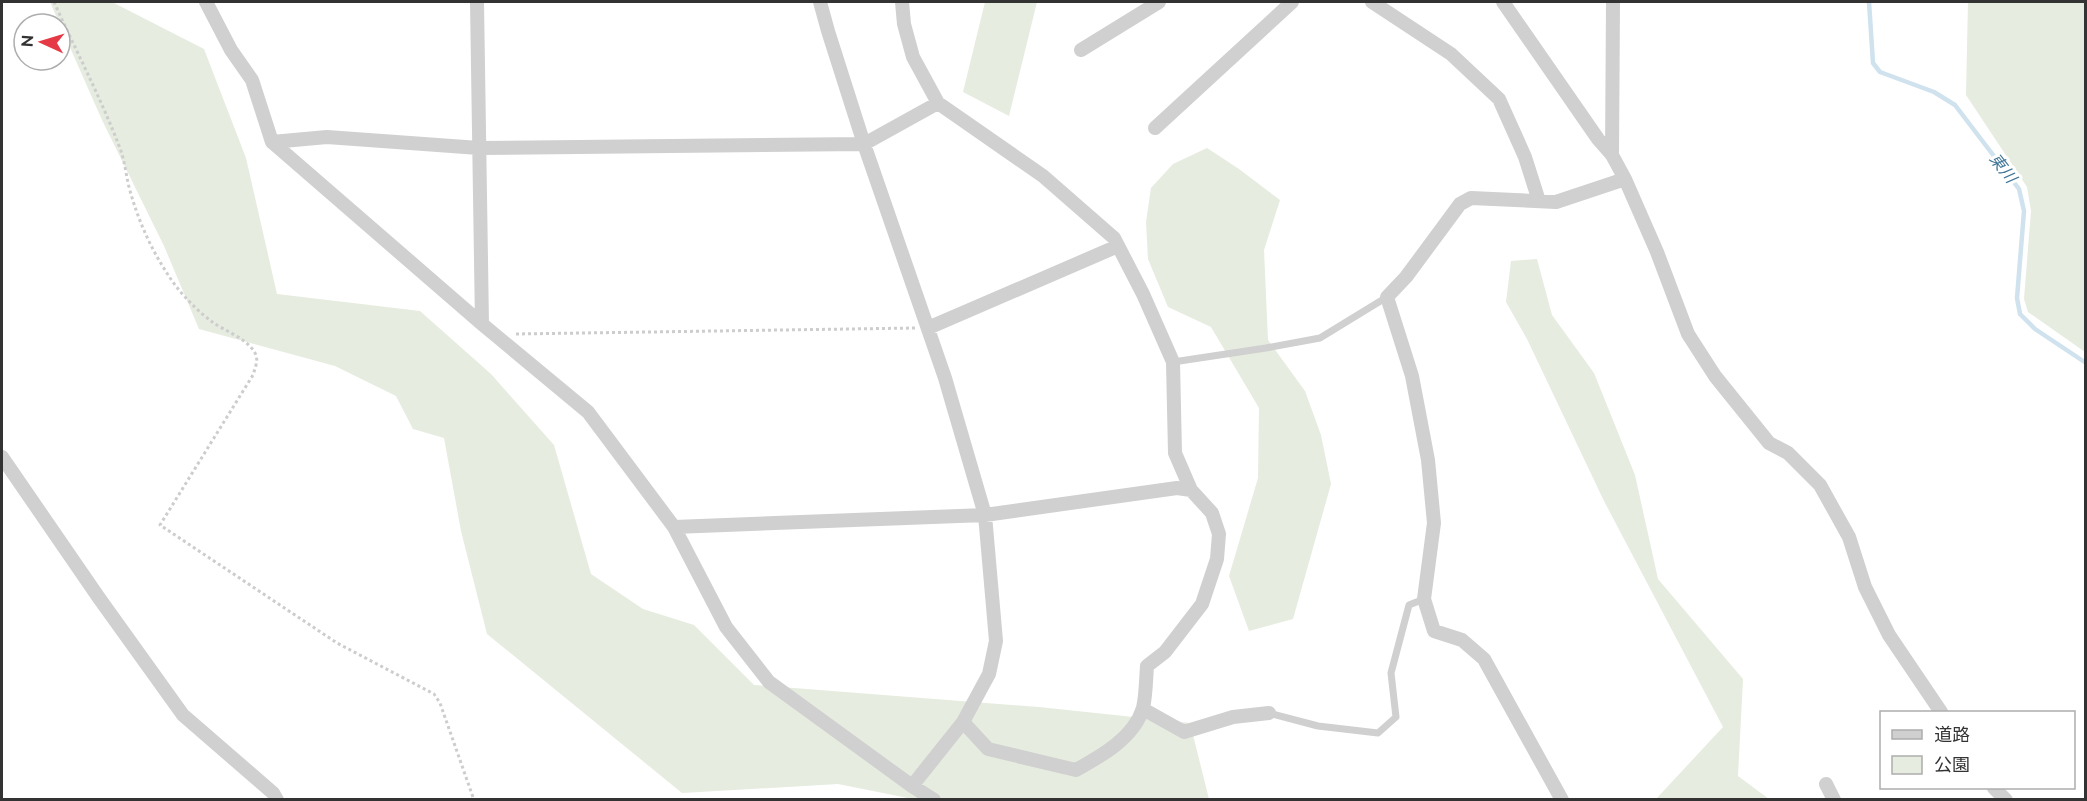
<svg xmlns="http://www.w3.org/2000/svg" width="2087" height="801" font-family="Raleway,'Noto Sans JP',sans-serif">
	<rect width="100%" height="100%" fill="#fff"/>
	<path fill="#e6ecdf" d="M50,2H112L204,49L246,158L277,294L420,311L491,374L554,445L591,574L643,609L694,625L754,685L1039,707L1190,723L1209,799L918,800L838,784L682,793L487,634L461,531L444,438L413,429L396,396L335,366L199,329L164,246L102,120Z
		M985,2H1037L1009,116L963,92Z
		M1968,2H2085V352L2028,312L2024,299L2031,211L2027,187L1966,95Z
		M1207,148L1239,169L1280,200L1264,250L1268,340L1305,391L1321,435L1331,484L1293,619L1249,631L1229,576L1258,478L1259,408L1211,327L1168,307L1148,259L1146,222L1151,188L1173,164Z
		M1537,259L1552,315L1594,373L1635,475L1658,579L1743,679L1738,776L1769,799H1656L1723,727L1604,501L1527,339L1506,302L1511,261Z"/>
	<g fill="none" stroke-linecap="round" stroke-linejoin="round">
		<path stroke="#cfe2ee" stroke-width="4.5" d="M1869,2L1873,63L1880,72L1934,92L1955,105L2019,189L2024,211L2017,298L2020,314L2035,329L2086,363"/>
		<path stroke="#cdcdcd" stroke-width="3" stroke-dasharray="3 3" stroke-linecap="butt" d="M54,2C76,51 102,100 121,151C125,163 126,175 129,187C137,217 149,245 165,270C177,290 193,307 211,321C224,331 247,338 255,353C259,360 255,368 253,375L160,525L337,643L434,694L440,703L474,800
			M516,334L915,328"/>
		<path stroke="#d0d0d0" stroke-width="7" d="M1173,362L1266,348L1320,338L1387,297
			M1269,713L1318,726L1378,733L1396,717L1391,673L1409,605L1424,599"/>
		<path stroke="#d0d0d0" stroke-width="14" d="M206,2L231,50L252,80L272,142L482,324L588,412L674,527L726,627L769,682L912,786L934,800
			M477,2L482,324
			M820,2L828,31L864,144L945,378L985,515L996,641L989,674L963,722L912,786
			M902,2L904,24L913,57L938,103L1043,176L1114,238L1143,294L1173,362L1175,453L1191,490L1212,513L1219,534L1217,559L1202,604L1165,652L1147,666C1146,679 1146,695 1143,708C1134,738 1101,756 1076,770L988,749L963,722
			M1372,2L1451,54L1499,99L1525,157L1539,201
			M1503,2L1598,139L1612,155L1625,179L1657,252L1688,334L1715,376L1769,443L1788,453L1820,485L1849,537L1865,587L1889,635L1941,712
			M1081,50L1159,2
			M1155,128L1292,2
			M272,142L327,137L479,148L864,144L938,103
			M1612,155L1613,2
			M928,328L1118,246
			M2,457L99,598L183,715L273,793L277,800
			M674,527L985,515L1177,488L1191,490
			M1143,709L1184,732L1233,717L1269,713
			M1826,784L1834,800
			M1994,788L2006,800
			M1562,800L1484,659L1462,640L1434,631L1424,599L1434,523L1428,460L1412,376L1387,297L1406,277L1460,204L1471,198L1556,202L1625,179"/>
	</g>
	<g text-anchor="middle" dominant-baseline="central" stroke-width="6" stroke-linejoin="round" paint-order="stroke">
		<g font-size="16" font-style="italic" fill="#3f7597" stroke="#fff">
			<text transform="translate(2003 168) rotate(52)">東川</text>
		</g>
	</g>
	<rect width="2087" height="801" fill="none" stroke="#333333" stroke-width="6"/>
	<rect x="1880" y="711" width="195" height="78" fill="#ffffff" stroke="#adadad" stroke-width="1.5"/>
	<rect x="1892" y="730" width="30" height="9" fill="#d0d0d0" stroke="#adadad" stroke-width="1.5"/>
	<text x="1934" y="741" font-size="18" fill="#333333">道路</text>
	<rect x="1892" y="756" width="30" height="18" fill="#e6ecdf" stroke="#adadad" stroke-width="1.5"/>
	<text x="1934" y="771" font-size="18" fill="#333333">公園</text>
	<g transform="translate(42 42) rotate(274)"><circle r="28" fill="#ffffff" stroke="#adadad" stroke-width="1.5"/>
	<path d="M0-4.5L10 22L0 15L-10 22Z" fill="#e63946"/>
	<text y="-9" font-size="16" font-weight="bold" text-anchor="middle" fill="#333333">N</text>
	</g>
</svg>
